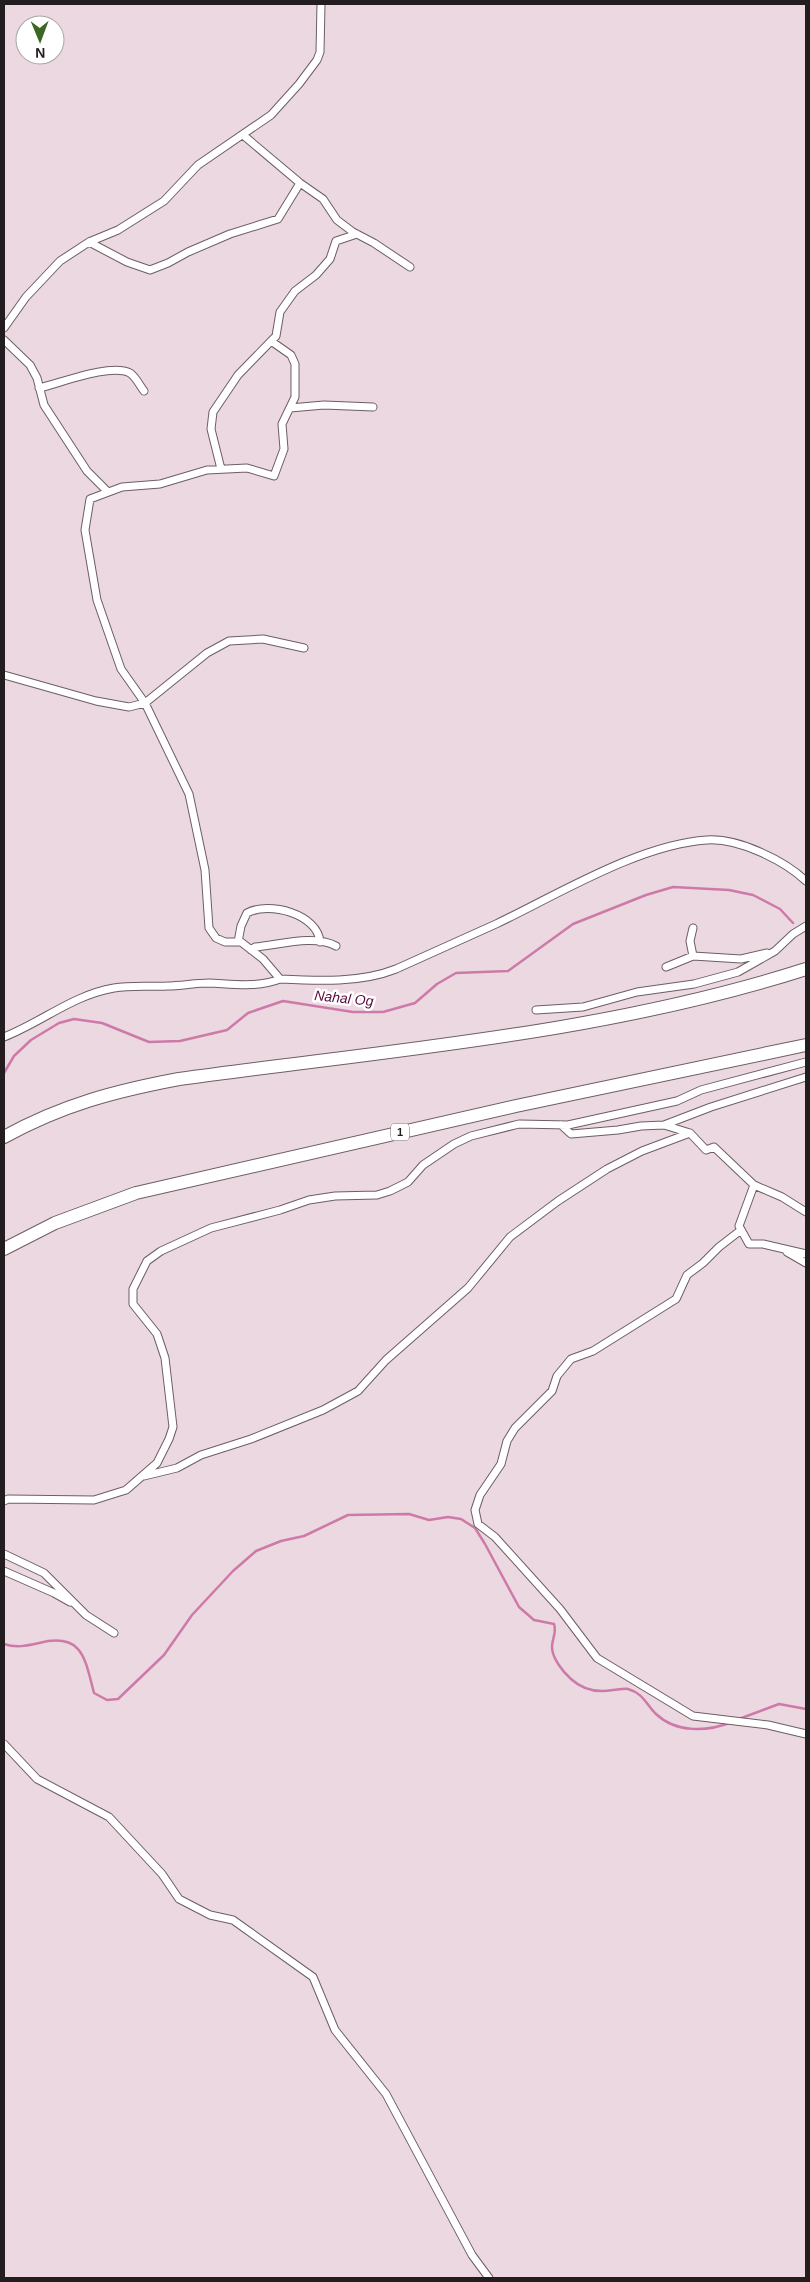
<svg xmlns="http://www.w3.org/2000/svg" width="810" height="2282" font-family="Arial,sans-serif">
	<rect width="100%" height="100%" fill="#ebd8e1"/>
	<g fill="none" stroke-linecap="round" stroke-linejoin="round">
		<path stroke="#ce7aa8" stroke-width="2.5" d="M4,1073L14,1056L31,1040L59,1023L74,1019L102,1023L149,1042L180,1041L227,1030L248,1013L283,1001L353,1012H383L415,1003L437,984L456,973L508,971L573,924L646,895L673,887L729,890L753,895L780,909L793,923
			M4,1644C16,1648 26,1646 39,1643C83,1632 85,1659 94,1693L107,1700L118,1699L164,1655L192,1615L233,1571L256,1551L281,1541L304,1536L348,1515L409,1514L429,1520L448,1517L461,1519L475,1528L485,1544L519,1607L534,1620L554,1624C557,1633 552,1638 552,1647C552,1658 563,1672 571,1679C583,1690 597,1693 613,1690C618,1690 624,1688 628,1689C643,1693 646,1704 656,1714C676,1733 707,1732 732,1722
			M739,1719L779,1704L806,1709"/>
		<defs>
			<path id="street" d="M243,135L300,183L323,199L337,220L353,232L374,243L410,267
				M89,242L127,262L150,270L168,263L188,252L230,234L278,219L300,183
				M4,328L26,297L60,261L89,242L118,230L164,201L198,165L271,115L299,84L317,60L320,52L321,4
				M4,340L30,365L37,378L44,405L87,471L108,492
				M271,341L291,355L295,364V397L282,424L284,449L274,476L247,468L207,470L160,484L122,487L90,499L85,530L97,600L121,669L145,703L189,794L205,870L209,928L216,938L225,942H241L263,959L280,979C318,981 361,983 396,969C430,954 463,939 496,924C557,895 640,844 707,840C738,838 784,860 806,881
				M39,388C61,383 110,363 130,373C136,377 140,386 144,391
				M290,408L324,405L373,407
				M221,469L211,429L213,412L238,375L276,336L280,312L295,291L316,275L330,259L336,241L357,234
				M4,675L96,701L129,707L145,703L207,653L229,641L263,639L304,648
				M693,928L690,941L693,956
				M238,942L241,926L247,913C269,901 318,914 320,942
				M251,950L255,947C279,945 314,934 336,946
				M666,967L693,956L741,959L767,953
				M536,1010L583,1007L637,992L694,984L738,972L775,951L793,934L806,926
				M4,1037C42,1022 73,995 114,988C131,985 150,987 167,986C181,986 195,983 209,983C233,984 257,988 280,979
				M561,1125L571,1134L618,1130L641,1126L664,1125L711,1107L806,1077
				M664,1125L690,1133L706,1150L714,1147L754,1185L739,1226L749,1244H763L806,1254
				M754,1185L782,1197L806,1212
				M741,1230L719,1247L703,1263L687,1275L676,1299L593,1351L571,1359L557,1376L552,1391L515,1428L507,1441L501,1464L480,1495L475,1510L478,1524L495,1537L560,1609L597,1658L693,1716L768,1725L806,1734
				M787,1252L806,1263
				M144,1476L177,1468L201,1455L251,1439L323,1410L358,1391L386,1360L468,1288L510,1237L558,1201L607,1169L642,1151L690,1133
				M4,1501L8,1499L94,1500L126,1490L157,1463L169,1439L173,1427L165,1358L157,1334L133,1304V1289L147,1261L161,1251L211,1228L280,1210L309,1200L335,1196L377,1195L390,1191L408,1182L423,1165L454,1144L471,1136L519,1124L568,1125L677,1101L701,1090L806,1062
				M4,1554L44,1573L86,1615L114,1633
				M4,1571L54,1593L70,1602
				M4,1744L37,1779L109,1817L162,1874L179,1899L210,1915L233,1920L313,1977L335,2030L386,2094L472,2255L489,2278"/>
			<path id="highway" d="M4,1137C62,1105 115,1091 179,1079C389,1050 603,1034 806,969
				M4,1249L55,1223L136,1193L516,1106L806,1045"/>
		</defs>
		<use href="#street" stroke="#6d5d65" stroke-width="9"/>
		<use href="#highway" stroke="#6d5d65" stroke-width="14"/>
		<use href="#street" stroke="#fff" stroke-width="7"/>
		<use href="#highway" stroke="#fff" stroke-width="12"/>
	</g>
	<g text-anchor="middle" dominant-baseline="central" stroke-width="5" stroke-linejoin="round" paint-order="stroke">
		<rect fill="#fff" stroke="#666163" stroke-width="1" x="391" y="1123.5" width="18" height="17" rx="4"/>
		<g font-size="11" font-weight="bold" fill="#241d20">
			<text x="400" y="1132">1</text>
		</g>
		<g font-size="14" font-style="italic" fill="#570b3d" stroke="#fff">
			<text transform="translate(344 998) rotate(6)">Nahal Og</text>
		</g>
	</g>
	<rect width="810" height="2282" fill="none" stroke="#241d20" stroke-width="10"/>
	<g transform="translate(40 40) rotate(179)"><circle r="24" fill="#ffffff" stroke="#a7a5a6"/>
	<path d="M0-4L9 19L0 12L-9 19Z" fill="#3b6724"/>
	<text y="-8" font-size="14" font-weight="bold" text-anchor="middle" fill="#241d20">N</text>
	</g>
</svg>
